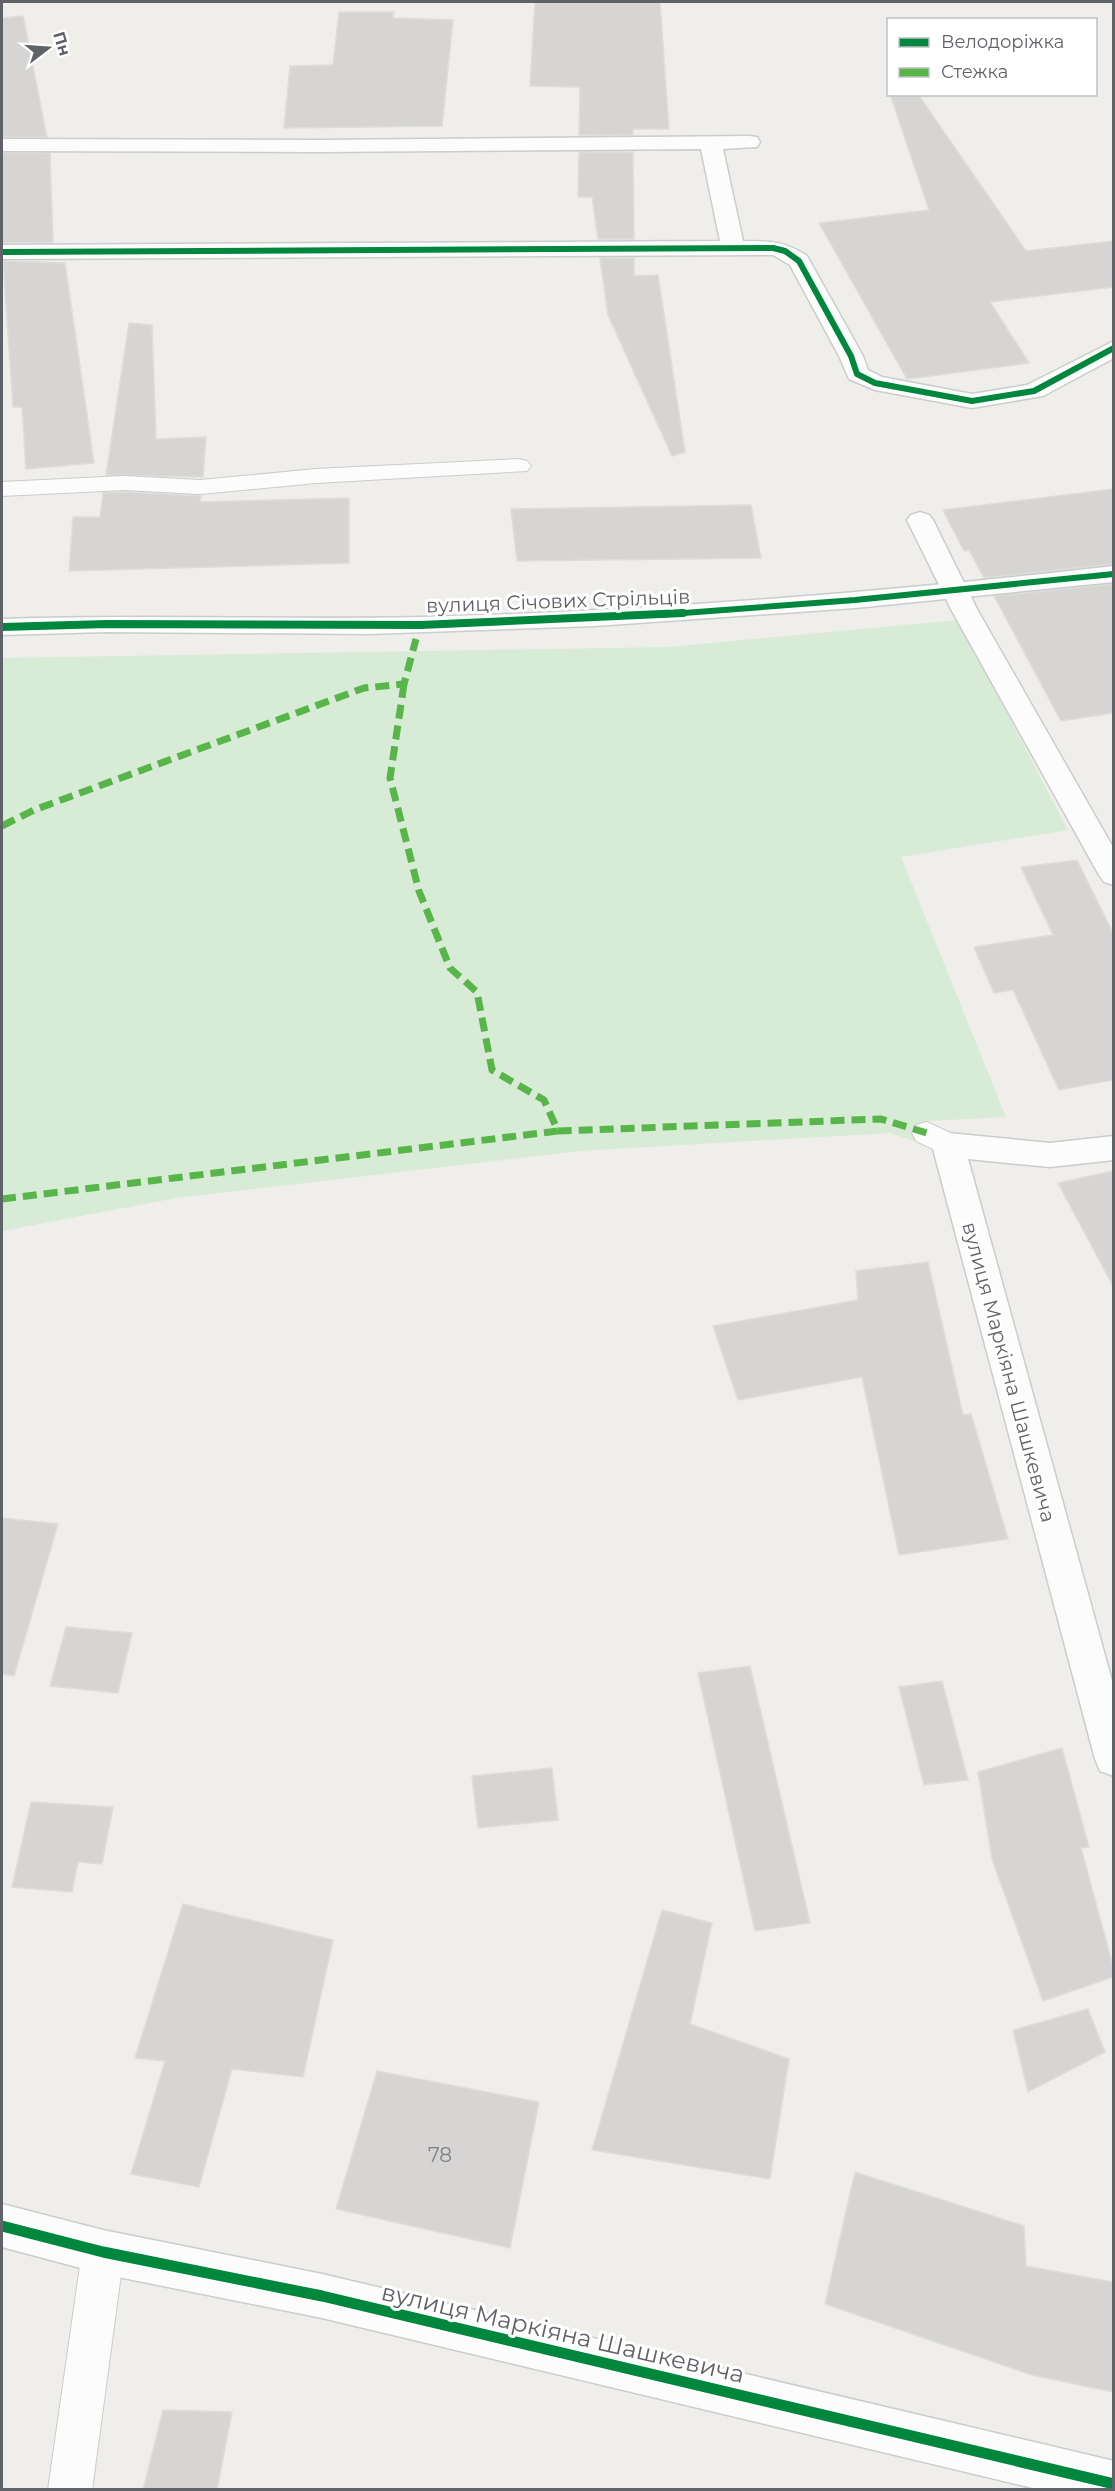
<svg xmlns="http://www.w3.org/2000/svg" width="1115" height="2491" font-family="Montserrat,sans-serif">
	<rect width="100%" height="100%" fill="#efeeea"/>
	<path fill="#d8ebd6" d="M958,620L1068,830L901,857L1006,1117L928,1121L926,1145L890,1133L580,1151L176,1198L2,1231V658L669,647Z"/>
	<path fill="#d6d5d3" stroke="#deddd9" stroke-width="1.5" d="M535,2H660L669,129H633V135H579L580,87L530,86Z
		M339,12H394L393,18L453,20L442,126L284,128L290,66L333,65Z
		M23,16L47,137H2V18Z
		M890,94H918L1026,251L1113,241V287L990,302L1029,363L907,379L819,223L929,210Z
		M579,152H633L634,239H598L592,197H578Z
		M2,153H50L53,242L2,243Z
		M600,258H634V276L658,275L685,452L672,456L608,315Z
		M3,261L65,263L94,463L26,469L22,407H13Z
		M129,323L152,325L156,439L206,437L203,477L106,475Z
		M1113,489V564L984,578L969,550L964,551L943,510Z
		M124,492L201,496L200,502L349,498V563L69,571L73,517H100L103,493Z
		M751,505L761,558L517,561L511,509Z
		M1113,584V713L1061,721L994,596Z
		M1077,860L1113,933V1080L1059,1090L1013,990L994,993L974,947L1053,935L1021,867Z
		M1113,1171V1286L1058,1183Z
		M928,1262L963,1415L971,1414L1008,1539L899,1555L862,1377L738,1400L713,1326L858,1300L856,1271Z
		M2,1518L58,1524L14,1676L2,1674Z
		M66,1627L132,1633L118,1693L50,1686Z
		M750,1666L810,1923L755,1931L698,1673Z
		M942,1681L968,1780L924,1785L899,1687Z
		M1062,1748L1089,1847L1081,1848L1113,1966V1977L1043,2001L992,1859L978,1772Z
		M552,1768L558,1820L478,1828L472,1776Z
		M31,1802L113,1807L102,1864L78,1862L72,1892L12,1887Z
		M183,1904L333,1940L303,2077L232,2069L199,2187L131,2174L165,2061L135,2058Z
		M662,1910L712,1923L690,2024L789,2059L770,2179L592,2150Z
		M1088,2009L1105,2052L1028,2092L1013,2030Z
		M377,2071L539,2102L510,2248L336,2209Z
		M855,2172L1024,2226L1026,2266L1113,2282V2392L1032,2375L825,2304Z
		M163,2410L232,2412L217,2490H143Z"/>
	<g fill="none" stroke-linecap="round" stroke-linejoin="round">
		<defs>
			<path id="service" d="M519,459L527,461L531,466L527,471L316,483L200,494L124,490L2,496V482L124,476L200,480L316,469Z
				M927,1122L959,1137L963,1145L959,1153L948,1156L916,1141L912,1133L916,1125Z
				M103,2231L118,2237L124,2252L92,2490H48L82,2252L88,2237Z"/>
			<path id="minor" d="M749,136L757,137L760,142L757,147L723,149L743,241C768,241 786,241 807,256L863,356L868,370L882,377L972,394L1027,385L1114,341V358L1043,396L972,408L875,390L849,379L839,356L790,265L773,255L2,259V245L720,241L701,149L321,152L2,151V139L321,140Z
				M920,512L929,515L933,520L978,611L1114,849V885L1104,882L1099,875L952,611L907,520L911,515Z
				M948,1133L1050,1143L1114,1136V1160L1050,1167L968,1159L1114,1688V1776L1100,1771L1095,1759L932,1145L937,1137Z
				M2,2204L103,2230L322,2274L1114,2461V2490H1041L322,2318L103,2274L2,2247Z"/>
			<path id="tertiary" d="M1114,566V582L855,608L595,626L369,634L107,632L2,635V619C142,614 282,620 422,617C653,611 884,592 1114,566Z"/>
		</defs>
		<use href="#service" stroke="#cbcccc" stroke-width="2"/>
		<use href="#minor" stroke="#cbcccc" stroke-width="3"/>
		<use href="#tertiary" stroke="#cbcccc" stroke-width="3"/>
		<use href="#service" fill="#fdfcfc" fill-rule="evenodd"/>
		<use href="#minor" fill="#fdfcfc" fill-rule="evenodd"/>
		<use href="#tertiary" fill="#fdfcfc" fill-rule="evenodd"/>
		<path stroke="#58b549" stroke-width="7" stroke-dasharray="14 7" stroke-linecap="butt" d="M404,684L390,778L419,891L450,968L477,992L492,1070L544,1100L558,1131L881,1119L927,1133
			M2,826L34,810L364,688L404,684L416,639
			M2,1199L558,1131"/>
		<defs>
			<path id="cycleway-far2" d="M2,252L773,248L785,251L799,261L851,356L857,374L875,383L972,401L1034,391L1114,348
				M657,615L855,600L1114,574"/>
			<path id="cycleway-far1" d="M2,627L107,624L421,625L683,613"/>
			<path id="cycleway" d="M2,2226L103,2252L322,2296L1114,2484"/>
		</defs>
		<use href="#cycleway-far2" stroke="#fff" stroke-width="8"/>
		<use href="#cycleway-far1" stroke="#fff" stroke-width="12"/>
		<use href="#cycleway" stroke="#fff" stroke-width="15"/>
		<use href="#cycleway-far2" stroke="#00873e" stroke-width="6"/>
		<use href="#cycleway-far1" stroke="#00873e" stroke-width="8"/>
		<use href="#cycleway" stroke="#00873e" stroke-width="11"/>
	</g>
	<g text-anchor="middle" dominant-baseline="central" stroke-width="6" stroke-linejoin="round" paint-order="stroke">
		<g font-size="20" fill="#5f6368" stroke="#fff">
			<text transform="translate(558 601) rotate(-2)">вулиця Січових Стрільців</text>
			<text transform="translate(1009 1372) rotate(75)">вулиця Маркіяна Шашкевича</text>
		</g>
		<g font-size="20" fill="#7e8184">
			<text x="440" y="2155">78</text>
		</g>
		<g font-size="24" fill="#5f6368" stroke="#fff">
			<text transform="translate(563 2333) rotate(13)">вулиця Маркіяна Шашкевича</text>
		</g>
	</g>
	<rect width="1115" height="2491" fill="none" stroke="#5f6368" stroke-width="6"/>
	<rect x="887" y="18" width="210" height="78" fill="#ffffff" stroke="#bfc1c3" stroke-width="1.5"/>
	<rect x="899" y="38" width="30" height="9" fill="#00873e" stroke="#bfc1c3" stroke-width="1.5"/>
	<text x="941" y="48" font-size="18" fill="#5f6368">Велодоріжка</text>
	<rect x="899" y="68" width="30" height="9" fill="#58b549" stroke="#bfc1c3" stroke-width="1.5"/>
	<text x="941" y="78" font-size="18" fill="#5f6368">Стежка</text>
	<g transform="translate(48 48) rotate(73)" stroke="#ffffff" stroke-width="4.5" paint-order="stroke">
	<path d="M0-4.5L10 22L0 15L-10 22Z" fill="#5f6368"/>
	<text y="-9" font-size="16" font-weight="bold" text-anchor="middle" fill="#5f6368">Пн</text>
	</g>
</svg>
